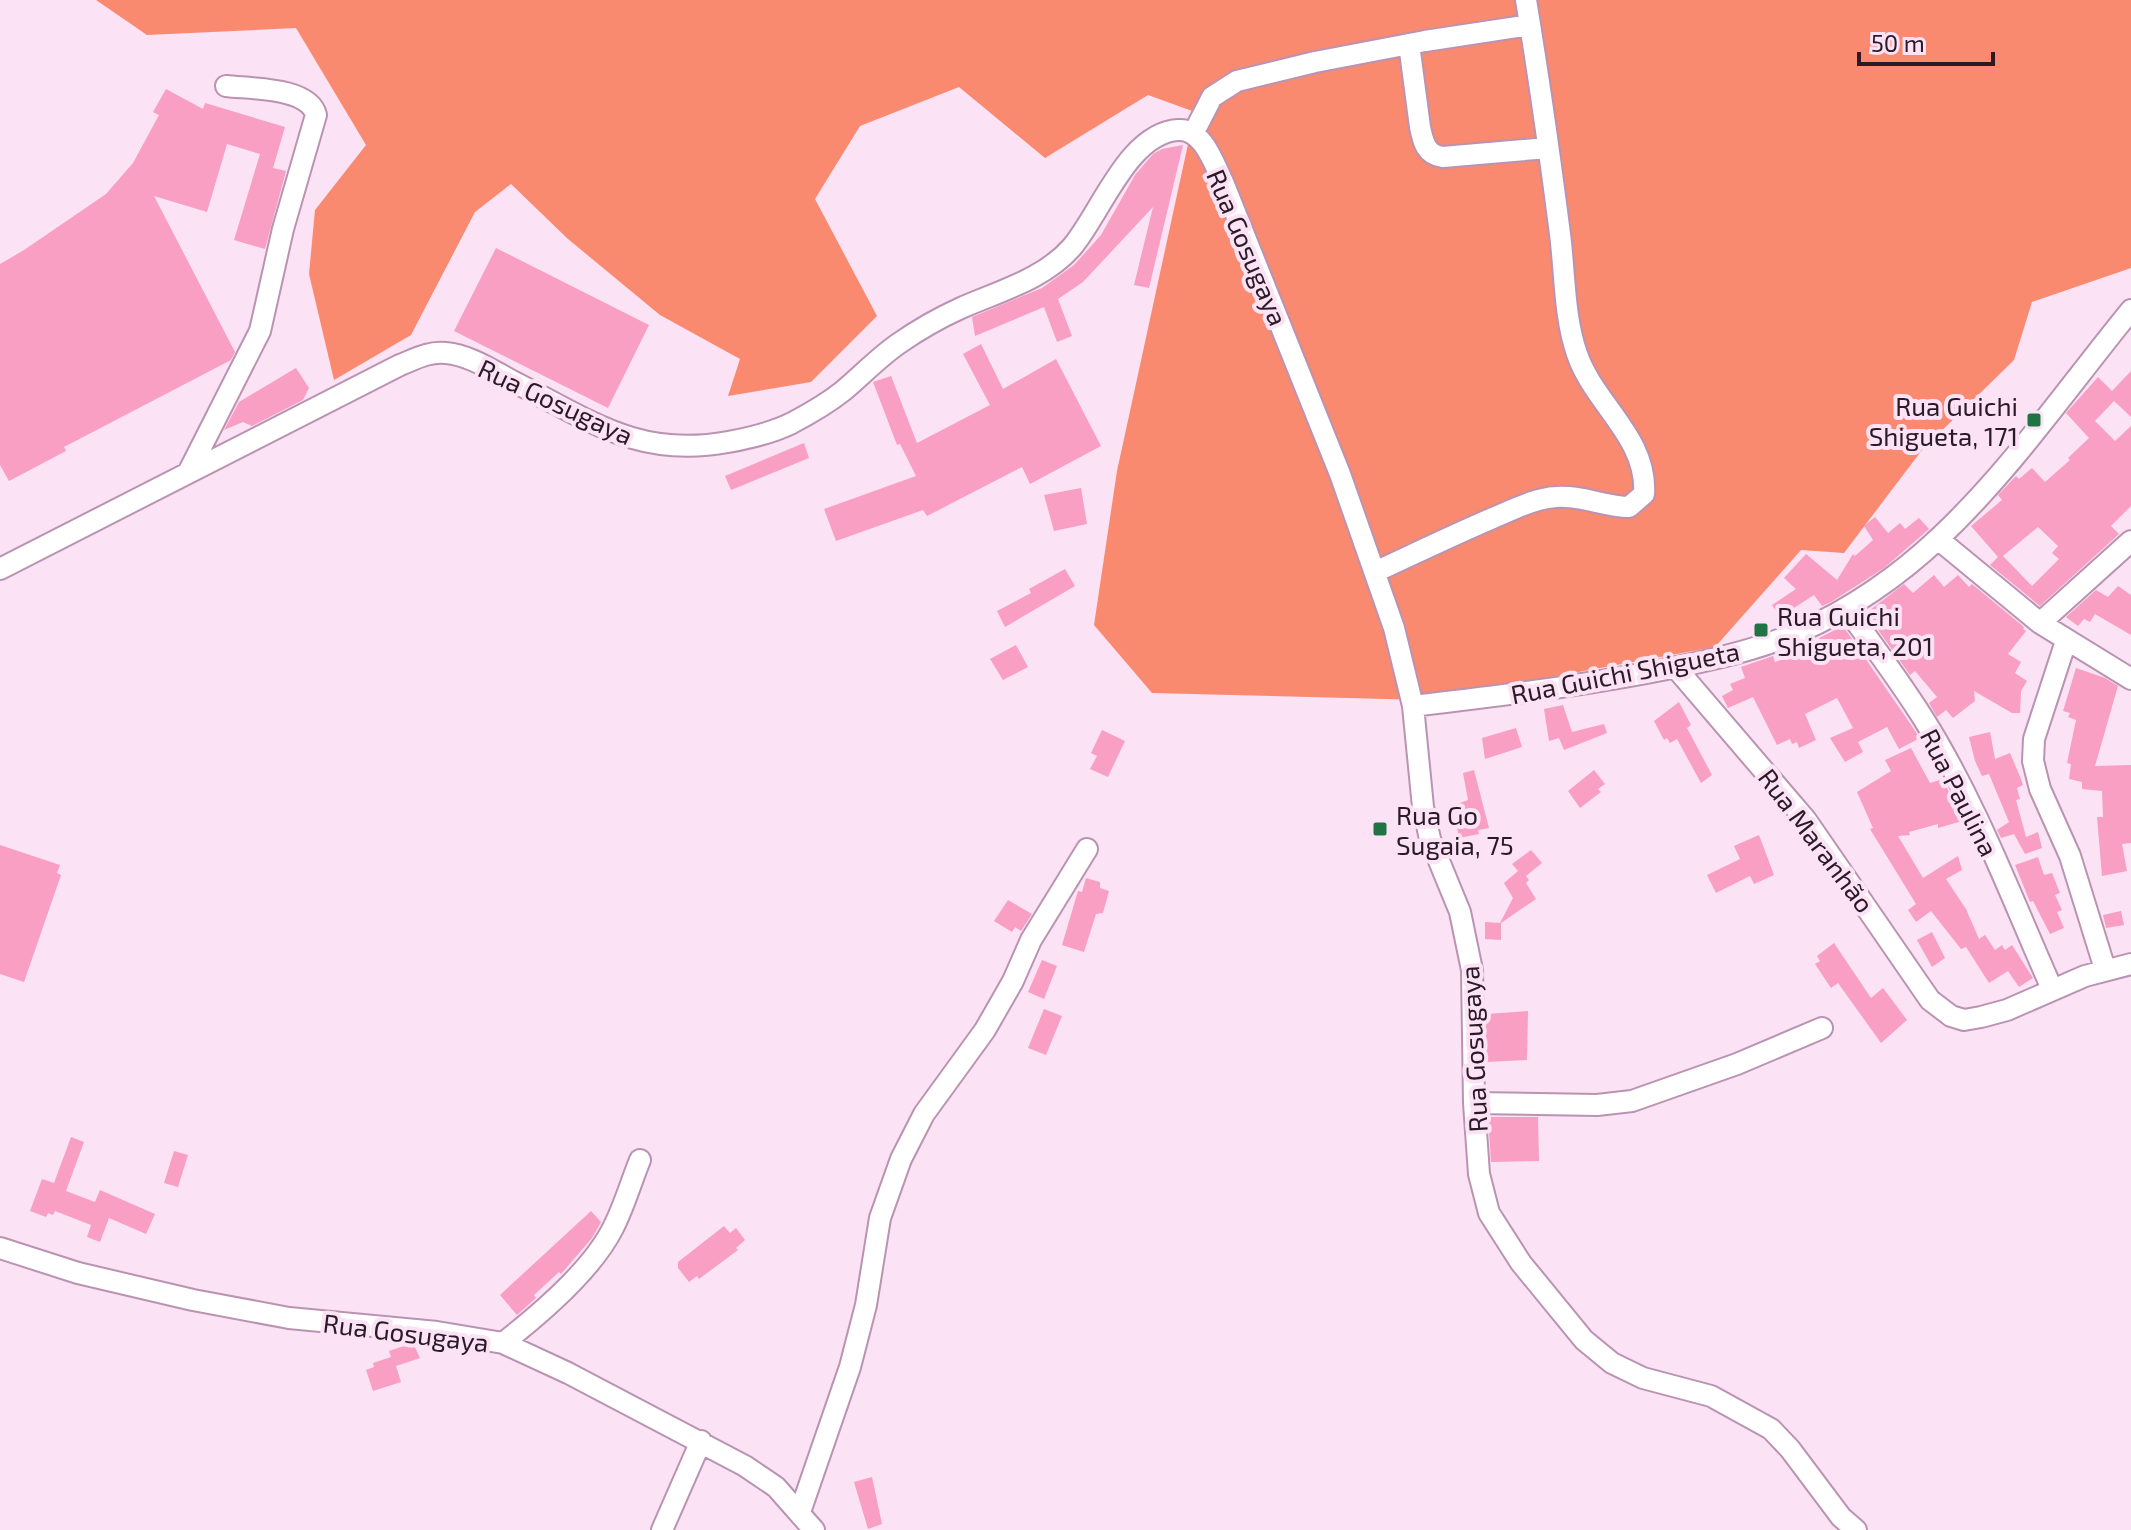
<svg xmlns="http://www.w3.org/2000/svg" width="2131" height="1530" font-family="'Exo 2',sans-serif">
	<rect width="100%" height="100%" fill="#fbe2f5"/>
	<path fill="#f98a70" d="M96,0H2131V268L2032,302L2014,360L1922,450L1844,553L1801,550L1715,647L1425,700L1152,693L1094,625L1117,471L1195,112L1148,95L1045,158L959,87L860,126L815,199L877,316L811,382L728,396L740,359L660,315L568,239L511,184L475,212L411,335L334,380L309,274L315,210L366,145L296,28L147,35Z"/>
	<path fill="#f89fc3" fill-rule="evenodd" d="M166,89L203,109L205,103L285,127L273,168L286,171L265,249L234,240L260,154L227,144L207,212L154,196L235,352L231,360L64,447L66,451L9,481L0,465V264L24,250L106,194L133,163L159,115L153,112Z
		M1183,145L1149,288L1134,285L1153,207L1083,282L1058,299L1072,336L1057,342L1044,307L975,336L972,317L1042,288L1074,265L1101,235L1135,175L1153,154L1162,149Z
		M496,248L649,325L608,408L454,331Z
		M981,344L1003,389L1056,359L1101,446L1030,484L1022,467L927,516L923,510L836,541L824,509L916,476L900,444L897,445L873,382L891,376L917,443L990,405L963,354Z
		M296,368L309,388L303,400L252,426L243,422L224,430L239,402Z
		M2131,371V417L2114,401L2095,421L2115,441L2131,426V506L2111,526L2119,534L2040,606L1990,565L1998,557L1971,526L2002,500L1998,495L2016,476L2019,479L2032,468L2045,482L2070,460L2068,458L2089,438L2066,413L2098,377L2112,391ZM2038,527L2058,546L2052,553L2059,559L2032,586L2003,556Z
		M804,443L809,458L731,490L725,476Z
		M1081,488L1087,524L1054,531L1044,495Z
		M1875,517L1888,533L1900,523L1905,529L1919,518L1929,529L1884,568L1831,602L1822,606L1814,595L1780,617L1772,605L1796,589L1784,578L1806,554L1837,580L1853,554L1855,556L1873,540L1864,526Z
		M1065,569L1075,586L1005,627L997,611L1031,593L1029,589Z
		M1934,575L1944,587L1958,575L1969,587L1972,584L2024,627L2023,629L2026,631L2008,654L2021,662L2015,673L2027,681L2021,691L2020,713H2012L1974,691L1975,701L1953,718L1946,710L1937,717L1929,703L1937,697L1915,671L1910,675L1866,613L1904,584L1913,593Z
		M2118,586L2131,595V635L2095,614L2090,622L2084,619L2078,626L2066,617L2096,590L2108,597Z
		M1843,626L1920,738L1899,749L1887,727L1858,742L1863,752L1845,762L1830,738L1853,728L1837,698L1805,714L1816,740L1799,748L1797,742L1792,744L1790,739L1777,745L1753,697L1728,708L1722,696L1733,690L1730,684L1745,678L1741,667L1773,656L1775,662L1823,644L1819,638Z
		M1016,645L1028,667L1003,680L990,659Z
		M2076,668L2105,678L2118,686L2095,766L2131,765V843L2122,844L2127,871L2102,876L2097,817H2103L2102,791L2082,789V782L2069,779L2071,764L2067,763L2076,720L2068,717L2070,713L2063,711Z
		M1679,702L1691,725L1687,728L1712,775L1701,783L1677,739L1670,743L1667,738L1664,740L1654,721Z
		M1563,705L1572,732L1604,724L1607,733L1564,750L1559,738L1549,741L1544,709Z
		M1516,728L1522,747L1485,759L1482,738Z
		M1102,730L1125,741L1108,777L1090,769L1097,756L1091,753Z
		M1990,732L1995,759L2010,753L2021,779L2023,785L2017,788L2020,799L2016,800L2026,837L2038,832L2042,848L2025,854L2014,834L2001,838L1997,830L2009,822L1989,774L1982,776L1975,761L1969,737Z
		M1911,748L1930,783L1943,779L1962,821L1938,828V824L1909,832L1910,835L1898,836L1923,878L1958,856L1962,870L1946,879L1966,909L1979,939L1985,935L1995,950L2002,945L2005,950L2012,945L2033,978L2019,987L2008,971L1989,983L1966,947L1961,949L1931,911L1916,922L1908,910L1916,904L1870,829L1873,828L1857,792L1891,771L1885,760Z
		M1474,770L1489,828L1478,830L1479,834L1459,838L1456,822H1460L1457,804L1468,800L1463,773Z
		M1594,770L1605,784L1598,789L1601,792L1580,808L1568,791Z
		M1759,835L1774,875L1754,884L1750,876L1716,893L1707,875L1740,859L1734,846Z
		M0,845L60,865L57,873L61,875L24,982L0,974Z
		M1531,850L1542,863L1526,876L1529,880L1526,883L1536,899L1501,923V940L1485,939V922L1500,923L1513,898L1504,883L1518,871L1512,864Z
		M2038,857L2044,875L2052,873L2060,893L2055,895L2062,910L2057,912L2064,928L2050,934L2033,901L2030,902L2015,865Z
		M1086,878L1100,882V888L1109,891L1103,913L1096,914L1084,952L1062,945L1078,891L1082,892Z
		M1008,900L1032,914L1021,931L1015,927L1012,932L994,921Z
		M2121,911L2124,925L2106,928L2103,915Z
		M1932,932L1945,958L1932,967L1917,940Z
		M1834,943L1871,998L1883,988L1907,1020L1881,1043L1838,983L1831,988L1815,964L1820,961L1817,956Z
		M1042,960L1057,966L1044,999L1028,992Z
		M1044,1009L1062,1016L1046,1055L1028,1048Z
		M1528,1011L1527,1060L1486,1062V1014Z
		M1488,1117H1538L1539,1161L1491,1162Z
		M71,1137L84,1142L66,1191L95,1202L100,1190L155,1214L146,1234L109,1218L100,1242L87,1237L91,1225L55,1211L53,1215L48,1213L46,1217L30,1211L42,1179L54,1183Z
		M174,1151L188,1155L178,1187L164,1183Z
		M591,1211L601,1222L592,1238L561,1274L559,1272L534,1295L536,1298L517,1315L500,1295Z
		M724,1226L730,1233L736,1228L745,1240L736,1248L738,1250L699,1279L697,1276L689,1282L678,1268V1262Z
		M413,1343L420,1358L396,1366L401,1382L373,1391L366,1370L374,1367L373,1363L391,1357L389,1351Z
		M872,1477L882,1524L868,1529L854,1482Z"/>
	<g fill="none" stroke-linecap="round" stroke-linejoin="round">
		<defs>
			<path id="minor" d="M1409,44L1420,127C1423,142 1426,155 1443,157L1548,148
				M1193,134L1212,97L1237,81L1315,62L1425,41L1530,25
				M189,471L260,331L283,229L316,115C309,87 250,89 226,86
				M1938,539L2040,623L2131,679
				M0,569L400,365C415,359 429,351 446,353C471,355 496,373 518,384C592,422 640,458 728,442C750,438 772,433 792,423C809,414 828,403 843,391C861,376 878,358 898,344C918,330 939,318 961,308C999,291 1043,280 1072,247C1101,213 1128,133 1178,130C1203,128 1214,164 1223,182L1340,474L1394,628L1413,706L1423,807L1430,839L1460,912L1472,970L1474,1103L1479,1174L1489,1213L1521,1263L1584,1340L1612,1363L1643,1378L1711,1396L1771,1429L1790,1449L1841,1517L1856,1530
				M1375,572C1414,554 1453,535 1493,518C1512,510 1535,498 1556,497C1582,495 1605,507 1629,507L1644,494C1648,438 1594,404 1577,354C1564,317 1565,273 1560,234C1550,156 1539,78 1526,0
				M1846,608C1872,644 1899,680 1923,718C1976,802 2012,899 2052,989
				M2040,623L2131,541
				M2066,641L2034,739L2033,761L2040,789L2070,856L2105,969
				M1676,668L1806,820L1930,1000L1951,1016L1964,1020L1981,1017L2007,1010L2085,976L2131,964
				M1413,706C1489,697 1565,688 1641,674C1694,664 1749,653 1799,632C1850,610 1900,575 1940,537C2012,469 2068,387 2131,310
				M1474,1103L1597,1105L1632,1101L1737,1064L1822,1028
				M0,1248L78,1273L193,1300L289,1318L437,1332L503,1343L568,1373L745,1466L776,1487L814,1530
				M503,1343C539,1315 592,1270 613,1228C624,1207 631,1182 640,1160
				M800,1512L850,1367L866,1305L880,1218L901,1159L924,1114L985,1030L1013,981L1031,940L1087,849
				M662,1530L701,1441"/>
		</defs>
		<use href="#minor" stroke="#bb93b2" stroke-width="24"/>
		<use href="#minor" stroke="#fff" stroke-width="20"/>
	</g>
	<g fill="#207344" stroke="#fbe2f5" stroke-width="3">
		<rect x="2026" y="412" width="16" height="16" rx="4"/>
		<rect x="1753" y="622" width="16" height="16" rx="4"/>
		<rect x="1372" y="821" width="16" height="16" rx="4"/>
	</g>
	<g text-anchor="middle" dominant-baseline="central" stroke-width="8" stroke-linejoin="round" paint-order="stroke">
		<g font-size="26" fill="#291a26" stroke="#fbe2f5">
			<text transform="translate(1248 247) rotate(67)">Rua Gosugaya</text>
			<text transform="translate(556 401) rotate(25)">Rua Gosugaya</text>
			<text transform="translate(1625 672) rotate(-11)">Rua Guichi Shigueta</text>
			<text transform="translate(1960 792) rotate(63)">Rua Paulina</text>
			<text transform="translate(1817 840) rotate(53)">Rua Maranhão</text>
			<text transform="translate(1473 1049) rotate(-93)">Rua Gosugaya</text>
			<text transform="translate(406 1332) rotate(7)">Rua Gosugaya</text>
		</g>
		<g font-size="26" fill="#291a26" stroke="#fbe2f5" text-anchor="start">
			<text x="2018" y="405" text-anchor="end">Rua Guichi<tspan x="2018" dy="30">Shigueta, 171</tspan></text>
			<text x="1777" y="615">Rua Guichi<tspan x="1777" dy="30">Shigueta, 201</tspan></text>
			<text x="1396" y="814">Rua Go<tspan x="1396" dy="30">Sugaia, 75</tspan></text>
		</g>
	</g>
	<path d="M1859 52v12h134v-12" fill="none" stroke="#291a26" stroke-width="4"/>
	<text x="1871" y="52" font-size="24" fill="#291a26" stroke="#fbe2f5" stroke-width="6" paint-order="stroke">50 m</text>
</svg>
